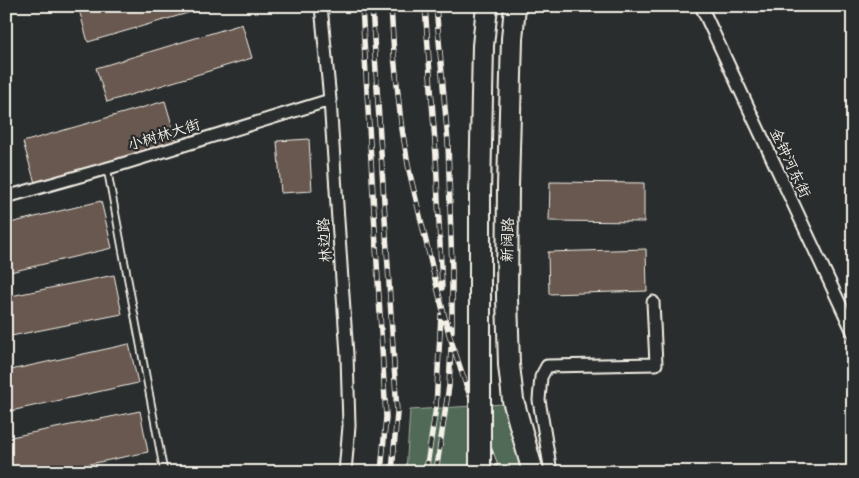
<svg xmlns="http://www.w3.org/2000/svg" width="859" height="478" font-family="'Balsamiq Sans','LXGW WenKai TC',sans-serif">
	<rect width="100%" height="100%" fill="#2a2d2e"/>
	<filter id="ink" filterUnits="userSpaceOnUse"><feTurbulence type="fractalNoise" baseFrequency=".02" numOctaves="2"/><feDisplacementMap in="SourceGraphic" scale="10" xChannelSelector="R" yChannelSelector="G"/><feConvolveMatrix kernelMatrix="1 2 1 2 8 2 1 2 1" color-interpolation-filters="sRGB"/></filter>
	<g filter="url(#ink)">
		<path fill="#516a58" stroke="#a2aea0" d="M503,404L536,472H406L410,410Z"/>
		<path fill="#695950" stroke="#f4f1e8" d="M78,6H212L88,42Z
			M242,24L252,58L107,102L96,68Z
			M165,101L177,142L35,183L23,142Z
			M309,139L312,191L281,193L277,141Z
			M550,182L644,183V222L549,221Z
			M101,201L112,248L6,273V224Z
			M646,249L647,291L549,294L548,252Z
			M114,275L122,314L6,337V297Z
			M129,344L138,383L6,412V371Z
			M140,411L148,452L51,472H6V438Z"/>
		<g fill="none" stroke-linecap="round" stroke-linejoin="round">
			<defs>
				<path id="lane" d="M107,168L164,472"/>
				<path id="street" d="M321,6L330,100L347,355L349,426L345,472
					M701,6L853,332
					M6,197L119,165L330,100
					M551,472L539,400L541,377L547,366L656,364L653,302"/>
				<path id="highway" d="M515,6L512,39L508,187L507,297L509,365L513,400L533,472"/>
			</defs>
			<use href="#lane" stroke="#f4f1e8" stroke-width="9"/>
			<use href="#street" stroke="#f4f1e8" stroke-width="15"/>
			<use href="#highway" stroke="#f4f1e8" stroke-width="24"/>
			<use href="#lane" stroke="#2a2d2e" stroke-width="5.5"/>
			<use href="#street" stroke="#2a2d2e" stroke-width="11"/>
			<use href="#highway" stroke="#2a2d2e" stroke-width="20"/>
			<defs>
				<path id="rail" d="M362,6L386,417L381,472
					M372,6L397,413L392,472
					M391,6L394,55L401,123L409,170L434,275L449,334L465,382L498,472
					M425,6L436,156L442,288
					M436,6L448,142L452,271V331
					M426,472L436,407L441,315
					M436,472L449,386L451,348"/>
			</defs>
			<use href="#rail" stroke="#f4f1e8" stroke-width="5.5"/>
			<use href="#rail" stroke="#2a2d2e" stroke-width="4" stroke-dasharray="11" stroke-linecap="butt"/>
			<defs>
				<path id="highway-bridge" d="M480,472V193L483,46L487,6"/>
			</defs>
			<use href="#highway-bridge" stroke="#f4f1e8" stroke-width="24" stroke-linecap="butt"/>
			<use href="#highway-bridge" stroke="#2a2d2e" stroke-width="20"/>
		</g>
	</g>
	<g text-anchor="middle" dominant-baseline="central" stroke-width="4.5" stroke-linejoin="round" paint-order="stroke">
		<g font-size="15" fill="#f4f1e8" stroke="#2a2d2e">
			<text transform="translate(164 135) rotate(-17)">小树林大街</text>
			<text transform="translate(790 163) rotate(65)">金钟河东街</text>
			<text transform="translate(325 240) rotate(-94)">林边路</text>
			<text transform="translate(508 240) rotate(-89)">新阔路</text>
		</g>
	</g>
	<rect width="859" height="478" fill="none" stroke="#2a2d2e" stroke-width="25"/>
	<rect x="12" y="12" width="834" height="453" fill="none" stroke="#f4f1e8" stroke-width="2" filter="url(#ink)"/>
</svg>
